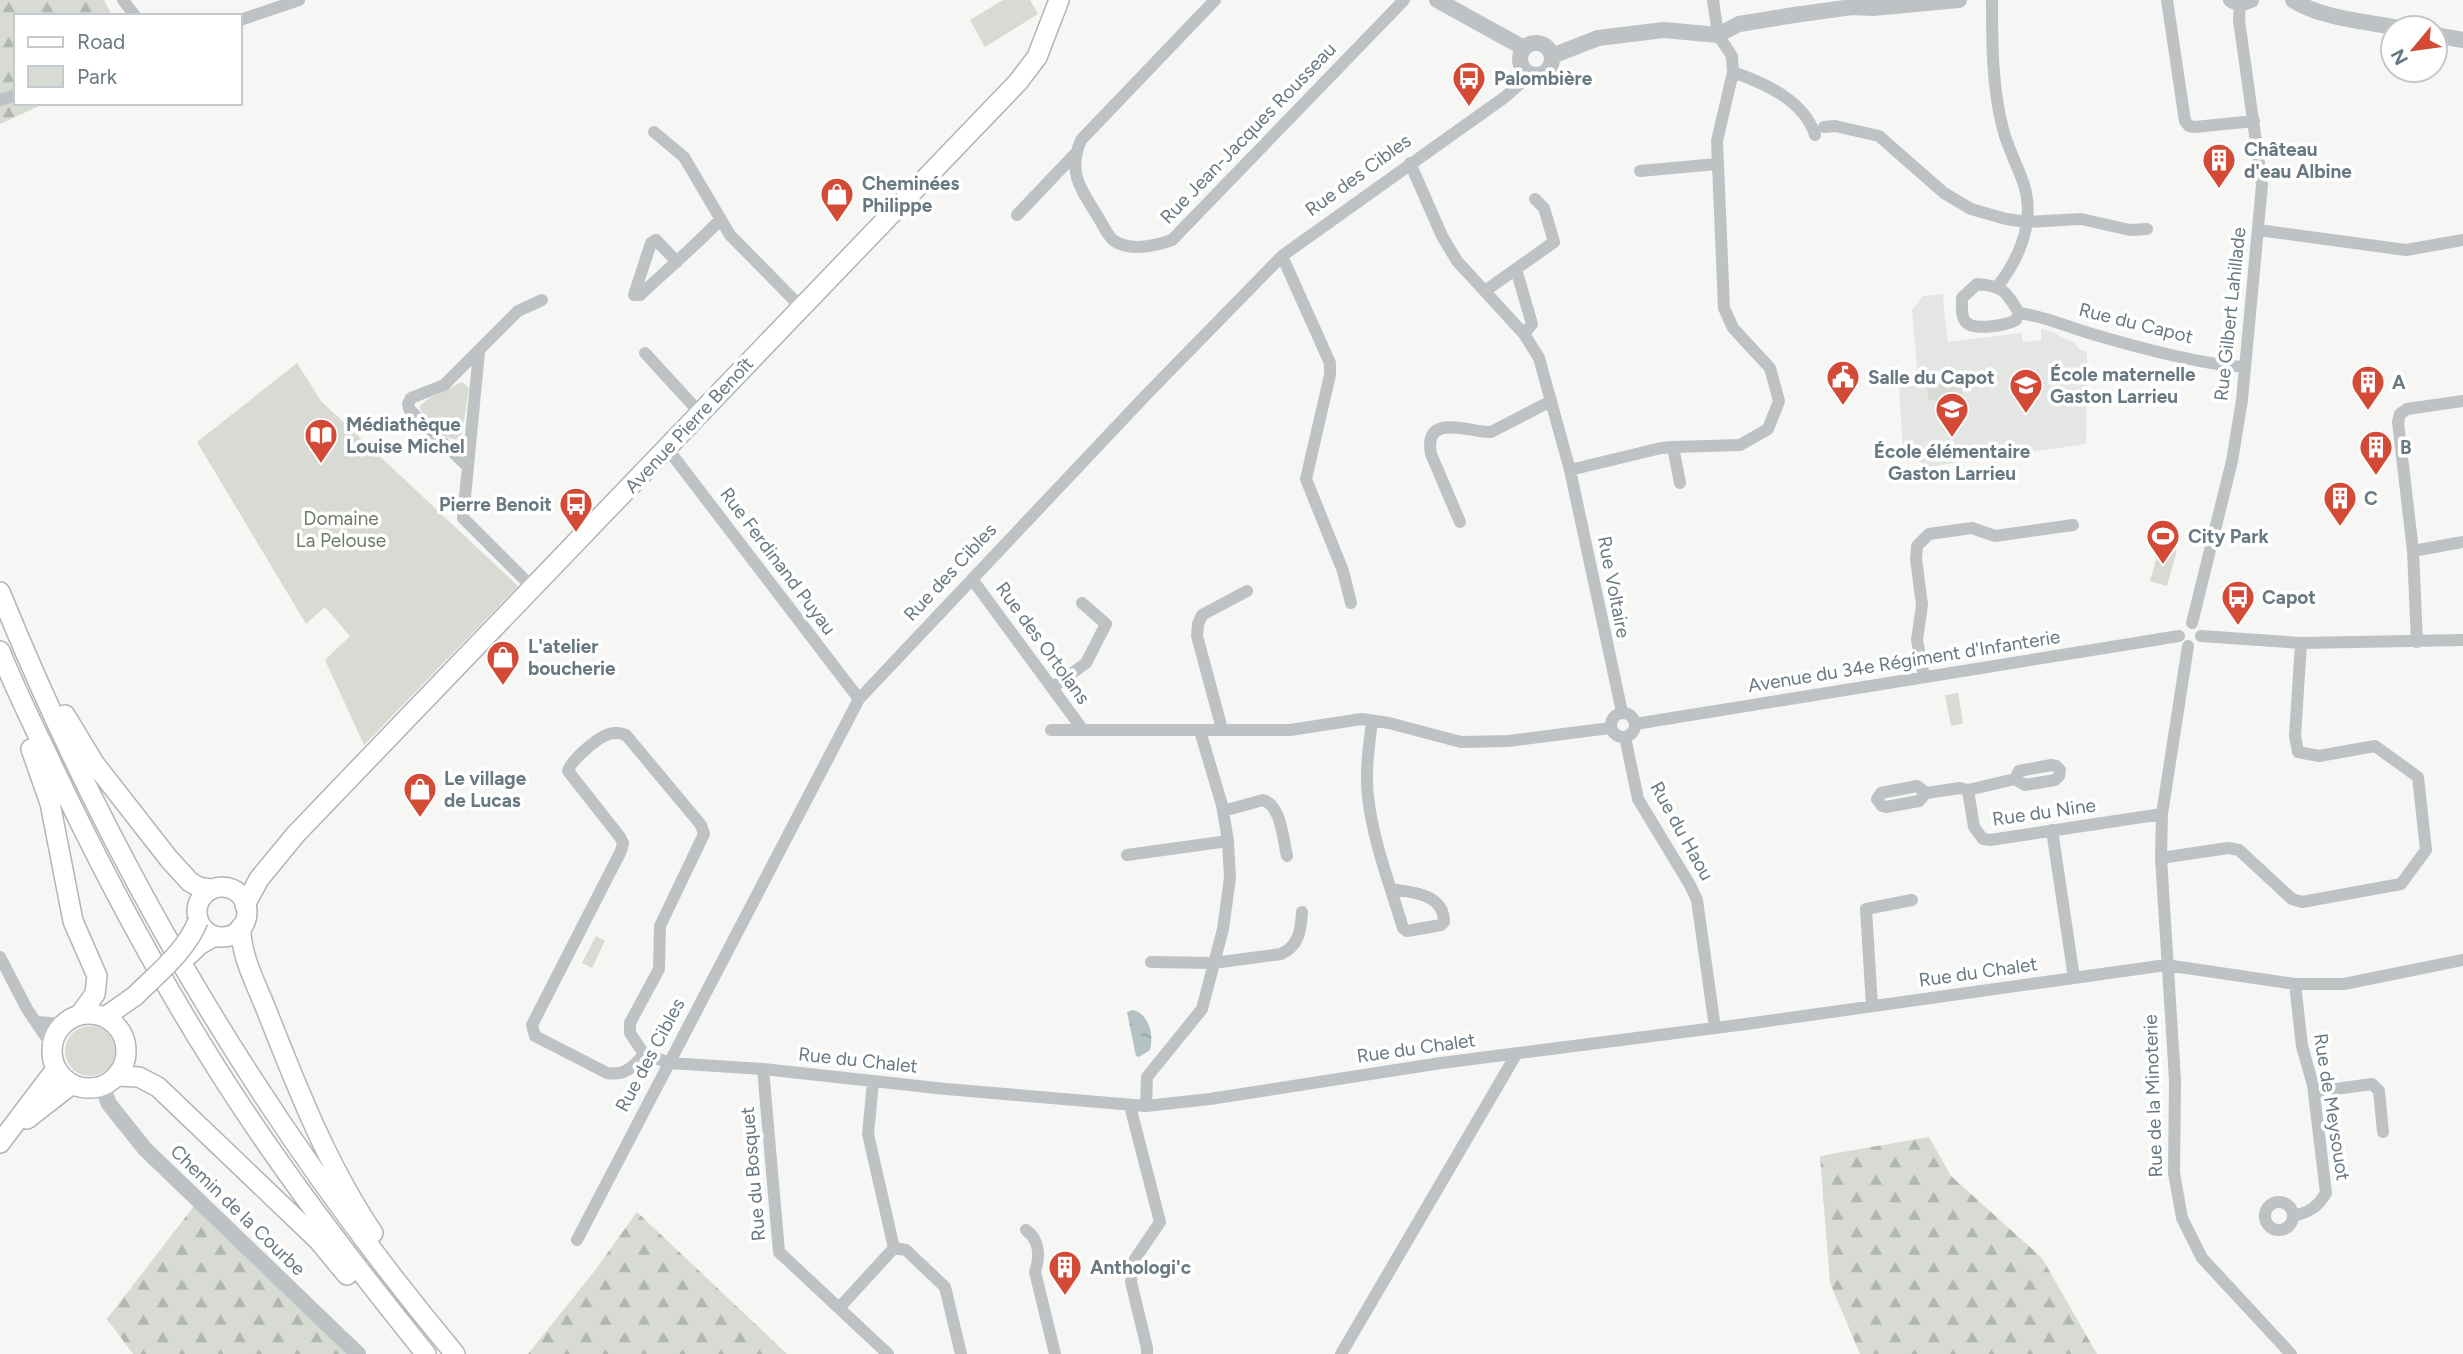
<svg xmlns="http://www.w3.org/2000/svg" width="2463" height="1354" font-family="Figtree,sans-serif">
	<defs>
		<pattern id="forest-firs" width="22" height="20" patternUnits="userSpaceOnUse" patternTransform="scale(1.75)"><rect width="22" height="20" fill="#d7dbd3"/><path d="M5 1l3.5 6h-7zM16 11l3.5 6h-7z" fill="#b2b6b1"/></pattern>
		<pattern id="water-ripples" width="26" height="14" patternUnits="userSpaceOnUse" patternTransform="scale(1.75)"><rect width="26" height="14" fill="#b4c2c4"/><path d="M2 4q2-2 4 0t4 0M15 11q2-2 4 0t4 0" fill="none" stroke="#96a2a5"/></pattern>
	</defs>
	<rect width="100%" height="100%" fill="#f6f6f4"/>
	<path fill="#e4e6e4" d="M1945,294L1943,301L1948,342L2022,333L2023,342L2041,340V329H2045L2075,343L2079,349L2087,352L2086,444L1927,467L1903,450L1899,387L1914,386L1918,380L1912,310L1923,296Z"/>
	<path fill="#d7dbd3" d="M1003,0H1030L1038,14L985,47L970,20Z
		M297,363L321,401L518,586L364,745L325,660L350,636L325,607L306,624L197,442Z
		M1962,381L1963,397L1929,401L1927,385Z
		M462,382L469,388L462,434L458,440C442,439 427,420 419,407L428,399Z
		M2160,546L2177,551L2167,586L2150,581Z
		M1958,693L1963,723L1951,726L1945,695Z
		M596,936L605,941L592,968L582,963Z
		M65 1051a25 25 0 1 1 50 0a25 25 0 1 1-50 0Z"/>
	<path fill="url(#forest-firs)" d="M0,0H104L112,16H16V103H46L0,124Z
		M1929,1137L1951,1176L2042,1258L2097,1354H1860L1830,1283L1820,1156Z
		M194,1206L363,1354H133L107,1319Z
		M637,1212L787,1354H528L593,1273Z"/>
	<path fill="url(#water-ripples)" d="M1133,1010C1149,1014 1154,1035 1150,1050L1139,1057L1136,1056L1127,1012Z"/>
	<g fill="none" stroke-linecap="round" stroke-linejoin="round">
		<defs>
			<path id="primary" d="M197 912a25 25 0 1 1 50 0a25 25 0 1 1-50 0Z
				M245,905L259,879L296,834L1018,82L1037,57L1059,0
				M190,954L199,945L214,936
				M52 1051a37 37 0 1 1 74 0a37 37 0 1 1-74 0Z
				M105,1017L135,996
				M27,1119L72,1084
				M0,1143L56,1069"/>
			<path id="trunk" d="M0,592C112,868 264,1125 455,1354
				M0,651C14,686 30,719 46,752C96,859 151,964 214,1064C278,1166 351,1261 426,1354
				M65,715L94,763L169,859L190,882L199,887L211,889
				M31,749L50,803L73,921L97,976L95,994L81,1013
				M241,927C240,954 256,984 266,1009C296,1085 327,1165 373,1233
				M117,1076L139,1077L158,1087L318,1240L347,1275"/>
		</defs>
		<use href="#primary" stroke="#afb5b8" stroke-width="22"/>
		<use href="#trunk" stroke="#b1b6b8" stroke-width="22"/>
		<path stroke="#bec2c5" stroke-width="12" d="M123,0L135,16
			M1215,0L1081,140C1067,173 1081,189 1098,217C1102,223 1107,235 1113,240C1130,252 1155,246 1172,240L1404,0
			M1992,0C1992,42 1992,88 2003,129C2008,149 2018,166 2024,185C2035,221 2020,257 1998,286
			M2167,0L2185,121L2189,126L2195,127L2254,121
			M240,20L299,0
			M1733,72C1764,83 1804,100 1815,135
			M0,100L16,95
			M1824,127L1835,126L1879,136L1944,193L1971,209L2006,219L2027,222L2081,219L2130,230L2147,229
			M654,132L684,157L730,235L801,307
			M1410,163L1442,236L1457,261L1524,334L1539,358L1570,470L1622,712
			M1640,171L1717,164
			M1017,215L1076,153
			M2258,230L2406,250L2463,240
			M1282,256L1330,363V375L1306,479L1343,571L1351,603
			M677,262L656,240L651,243L634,295H640C667,270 695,246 721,219
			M1516,269L1532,324L1524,334
			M1977,284C2003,286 2006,291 2019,313L2016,320C2007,325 1972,332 1965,321C1961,316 1962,305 1962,298Z
			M1485,291L1554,242L1544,208L1535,199
			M2019,313C2045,316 2067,327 2092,334C2137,347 2198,364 2245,367
			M479,352L463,518L533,588
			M645,353L700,413
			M1673,447L1740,445L1768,429L1779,401L1770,368L1733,328L1724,308L1717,141L1733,72L1732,56L1718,35L1713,0
			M667,448L859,699
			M468,467L409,409L408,404L411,398L444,385L518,311L542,300
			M1570,470L1661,448L1673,447L1680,483
			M1460,522L1431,454C1423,411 1471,433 1491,432L1551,401
			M2413,551L2463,542
			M972,579L1083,730
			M2192,623L2232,461L2242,400L2262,185L2239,20L2240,4
			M2201,636L2301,643L2463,640
			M2417,642L2413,551L2398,422L2400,414L2407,409L2463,401
			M2188,646L2162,814L2161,858L2175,1080L2174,1173L2182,1218L2202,1258L2291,1354
			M1924,677L1917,640L1922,605L1916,559L1917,546L1929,534L1972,528L1995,536L2073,525
			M1052,688L1086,663L1106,624L1082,603
			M1611 725a12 12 0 1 1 24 0a12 12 0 1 1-24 0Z
			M1372,721C1369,746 1365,772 1368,797C1373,841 1390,885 1403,928L1407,931L1441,925L1444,922C1444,894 1413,892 1391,889
			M1635,724L2179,636
			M1222,729L1197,636L1198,624L1202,615L1247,591
			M1051,730H1290L1362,719L1389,723L1461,742L1508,741L1610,728
			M1625,737L1638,799L1690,885L1697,900L1715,1028
			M2015,779L2025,785L2055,780L2059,776L2060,770L2056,766L2051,765L2019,771L2015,779L1968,790L1974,827L1983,839L1990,840L2162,814
			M1926,793L1917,786L1881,793L1877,799L1882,806L1886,807L1919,801L1926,793L1960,788L1968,790
			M1223,811L1263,800C1281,805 1283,839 1287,856
			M2052,830L2074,978
			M1127,855L1228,841
			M2161,858L2228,848L2239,850L2292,899L2302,902L2401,884L2426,850L2418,777L2375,746L2319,756L2298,752L2295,736L2301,643
			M0,957L27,1009L52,1046
			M1151,962L1213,963L1281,954C1299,946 1301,930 1302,912
			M1872,1006L1866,909L1912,900
			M38,1022L63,1024
			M644,1054L630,1033V1023L659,969L660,926L704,834L701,825L626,735C620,733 616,732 609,734C598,737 571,760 568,771L620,837L623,843L621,851L532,1025L535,1036L607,1073C624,1076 634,1067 644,1054L670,1063L763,1069L946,1089L1146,1106L1210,1099L1441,1063L1746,1024L2166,965L2295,984H2344L2463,960
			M763,1069L779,1252L888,1354
			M2314,1092L2372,1084L2379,1091L2383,1132
			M1130,1106L1160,1222L1133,1262L1131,1282L1147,1348V1354
			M1146,1106L1147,1077L1202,1009L1223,929L1230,878L1228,841L1222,805L1200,731
			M2265 1216a14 14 0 1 1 28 0a14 14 0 1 1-28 0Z
			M2293,1216C2308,1213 2318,1207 2326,1193L2313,1085L2302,1046L2295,984
			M1026,1230C1040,1240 1040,1257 1035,1272L1055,1354
			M577,1240L859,699L1148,393L1282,256L1505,97L1522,82L1527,74
			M894,1248L906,1250L945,1287L961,1354
			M839,1308L894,1248L868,1134L873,1082
			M1341,1354L1517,1053"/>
		<path stroke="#bec2c5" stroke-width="16" d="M1437,0L1524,48
			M2231,0L2240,4L2251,0
			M2293,0C2320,18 2367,22 2399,28
			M2435,35L2463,40
			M1520 59a16 16 0 1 1 32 0a16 16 0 1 1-32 0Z
			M1552,56L1598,38L1623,35L1664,30L1718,35L1739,24L1794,15L1852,7L1873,8L1959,0
			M102,1086L109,1104L145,1149L358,1354"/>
		<use href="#primary" stroke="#fff" stroke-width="19"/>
		<use href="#trunk" stroke="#fff" stroke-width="19"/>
		<defs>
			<path id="primary-bridge" d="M135,996C158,973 186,951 198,921"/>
		</defs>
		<use href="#primary-bridge" stroke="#afb5b8" stroke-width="22" stroke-linecap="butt"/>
		<use href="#primary-bridge" stroke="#fff" stroke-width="19"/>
	</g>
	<defs>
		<symbol id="bus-pin" viewBox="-11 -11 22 30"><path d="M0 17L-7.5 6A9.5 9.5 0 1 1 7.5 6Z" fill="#d34a37" stroke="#fff"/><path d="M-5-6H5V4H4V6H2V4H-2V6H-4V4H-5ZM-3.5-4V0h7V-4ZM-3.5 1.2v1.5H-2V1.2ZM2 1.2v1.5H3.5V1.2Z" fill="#fff"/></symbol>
		<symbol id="building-pin" viewBox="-11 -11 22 30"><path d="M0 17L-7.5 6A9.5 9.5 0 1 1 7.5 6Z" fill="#d34a37" stroke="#fff"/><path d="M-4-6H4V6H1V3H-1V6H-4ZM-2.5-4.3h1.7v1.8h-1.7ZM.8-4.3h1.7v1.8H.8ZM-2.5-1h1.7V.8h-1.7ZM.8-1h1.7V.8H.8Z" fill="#fff"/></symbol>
		<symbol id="shop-pin" viewBox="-11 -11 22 30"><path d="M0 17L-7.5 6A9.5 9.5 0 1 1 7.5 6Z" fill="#d34a37" stroke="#fff"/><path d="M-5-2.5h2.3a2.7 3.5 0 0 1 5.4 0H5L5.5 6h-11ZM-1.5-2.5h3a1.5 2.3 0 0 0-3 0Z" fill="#fff"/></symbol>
		<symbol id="civic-pin" viewBox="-11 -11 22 30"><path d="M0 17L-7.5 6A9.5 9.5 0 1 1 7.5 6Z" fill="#d34a37" stroke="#fff"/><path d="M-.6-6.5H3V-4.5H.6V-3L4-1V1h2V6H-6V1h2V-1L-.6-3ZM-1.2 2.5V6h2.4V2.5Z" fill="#fff"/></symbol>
		<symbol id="school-pin" viewBox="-11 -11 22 30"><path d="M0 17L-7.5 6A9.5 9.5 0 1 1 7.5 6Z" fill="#d34a37" stroke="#fff"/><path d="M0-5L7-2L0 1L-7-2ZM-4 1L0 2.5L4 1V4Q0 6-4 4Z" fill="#fff"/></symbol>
		<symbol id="library-pin" viewBox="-11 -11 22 30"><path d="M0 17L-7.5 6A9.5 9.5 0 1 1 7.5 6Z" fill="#d34a37" stroke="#fff"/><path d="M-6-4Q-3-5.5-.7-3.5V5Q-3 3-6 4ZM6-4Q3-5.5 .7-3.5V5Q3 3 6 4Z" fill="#fff"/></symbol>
		<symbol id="stadium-pin" viewBox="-11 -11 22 30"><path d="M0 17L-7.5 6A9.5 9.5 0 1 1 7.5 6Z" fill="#d34a37" stroke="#fff"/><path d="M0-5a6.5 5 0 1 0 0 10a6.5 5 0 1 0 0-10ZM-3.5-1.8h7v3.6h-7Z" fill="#fff"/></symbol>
	</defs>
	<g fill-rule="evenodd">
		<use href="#bus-pin" x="1450" y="59" width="38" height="52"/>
		<use href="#building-pin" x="2200" y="141" width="38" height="52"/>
		<use href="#shop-pin" x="818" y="175" width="38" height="52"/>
		<use href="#civic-pin" x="1824" y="358" width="38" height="52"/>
		<use href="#building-pin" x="2349" y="363" width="38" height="52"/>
		<use href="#school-pin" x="2007" y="366" width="38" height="52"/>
		<use href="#school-pin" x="1933" y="390" width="38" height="52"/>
		<use href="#library-pin" x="302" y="416" width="38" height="52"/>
		<use href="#building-pin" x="2357" y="428" width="38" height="52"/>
		<use href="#building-pin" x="2321" y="479" width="38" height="52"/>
		<use href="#bus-pin" x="557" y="485" width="38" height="52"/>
		<use href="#stadium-pin" x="2144" y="517" width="38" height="52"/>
		<use href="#bus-pin" x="2219" y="578" width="38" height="52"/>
		<use href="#shop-pin" x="484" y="638" width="38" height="52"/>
		<use href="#shop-pin" x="401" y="770" width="38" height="52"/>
		<use href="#building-pin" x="1046" y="1248" width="38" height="52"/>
	</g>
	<g text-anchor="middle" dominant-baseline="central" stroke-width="7" stroke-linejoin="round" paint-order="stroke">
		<g font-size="19" font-weight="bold" fill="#687982" stroke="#fff" text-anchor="start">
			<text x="1494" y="78">Palombière</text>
			<text x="2244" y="149">Château<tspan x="2244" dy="22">d'eau Albine</tspan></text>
			<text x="862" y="183">Cheminées<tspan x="862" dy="22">Philippe</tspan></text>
			<text x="2050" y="374">École maternelle<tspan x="2050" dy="22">Gaston Larrieu</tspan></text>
			<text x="1868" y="377">Salle du Capot</text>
			<text x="2392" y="382">A</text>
			<text x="346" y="424">Médiathèque<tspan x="346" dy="22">Louise Michel</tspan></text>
			<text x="2400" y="447">B</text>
			<text x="1952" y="451" text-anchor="middle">École élémentaire<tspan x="1952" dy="22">Gaston Larrieu</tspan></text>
			<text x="2364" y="498">C</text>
			<text x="552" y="504" text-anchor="end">Pierre Benoit</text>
			<text x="2188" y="536">City Park</text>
			<text x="2262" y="597">Capot</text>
			<text x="528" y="646">L'atelier<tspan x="528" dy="22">boucherie</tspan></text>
			<text x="444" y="778">Le village<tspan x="444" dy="22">de Lucas</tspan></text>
			<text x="1090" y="1267">Anthologi'c</text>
		</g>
		<g font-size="19" fill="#687982" stroke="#fff">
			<text transform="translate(1248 133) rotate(-46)">Rue Jean-Jacques Rousseau</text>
			<text transform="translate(1358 175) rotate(-36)">Rue des Cibles</text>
			<text transform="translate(2230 314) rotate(-84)">Rue Gilbert Lahillade</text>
			<text transform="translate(2136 323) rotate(14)">Rue du Capot</text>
			<text transform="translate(689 425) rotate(-47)">Avenue Pierre Benoît</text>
			<text transform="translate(778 561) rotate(53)">Rue Ferdinand Puyau</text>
			<text transform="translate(950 572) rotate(-47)">Rue des Cibles</text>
			<text transform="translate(1614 587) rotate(79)">Rue Voltaire</text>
			<text transform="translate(1043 643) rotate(54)">Rue des Ortolans</text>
			<text transform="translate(1904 661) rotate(-9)">Avenue du 34e Régiment d'Infanterie</text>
			<text transform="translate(2044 812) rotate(-8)">Rue du Nine</text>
			<text transform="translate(1682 831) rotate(61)">Rue du Haou</text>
			<text transform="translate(1978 972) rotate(-8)">Rue du Chalet</text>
			<text transform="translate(1416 1048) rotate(-8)">Rue du Chalet</text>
			<text transform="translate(650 1055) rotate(-62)">Rue des Cibles</text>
			<text transform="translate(858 1060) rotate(6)">Rue du Chalet</text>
			<text transform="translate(2153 1096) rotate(-92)">Rue de la Minoterie</text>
			<text transform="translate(2332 1107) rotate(81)">Rue de Meysouot</text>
			<text transform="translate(753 1174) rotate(-95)">Rue du Bosquet</text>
			<text transform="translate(238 1210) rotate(44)">Chemin de la Courbe</text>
		</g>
		<g font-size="19" fill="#6c7a66" stroke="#fff">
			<text x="341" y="518">Domaine<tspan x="341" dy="22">La Pelouse</tspan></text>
		</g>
	</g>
	<rect x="14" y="14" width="228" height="91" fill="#ffffff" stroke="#c3c9cd" stroke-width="2"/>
	<rect x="28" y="37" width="35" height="10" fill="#ffffff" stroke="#c3c9cd" stroke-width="2"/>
	<text x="77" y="49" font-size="21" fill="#687982">Road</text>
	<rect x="28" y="66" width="35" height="21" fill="#d7dbd3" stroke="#c3c9cd" stroke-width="2"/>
	<text x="77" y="84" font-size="21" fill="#687982">Park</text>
	<g transform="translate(2414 49) rotate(241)"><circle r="33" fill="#ffffff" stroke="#c3c9cd" stroke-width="2"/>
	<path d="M0-5L12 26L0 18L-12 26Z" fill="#d34a37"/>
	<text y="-10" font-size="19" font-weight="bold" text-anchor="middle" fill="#687982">N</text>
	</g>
</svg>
